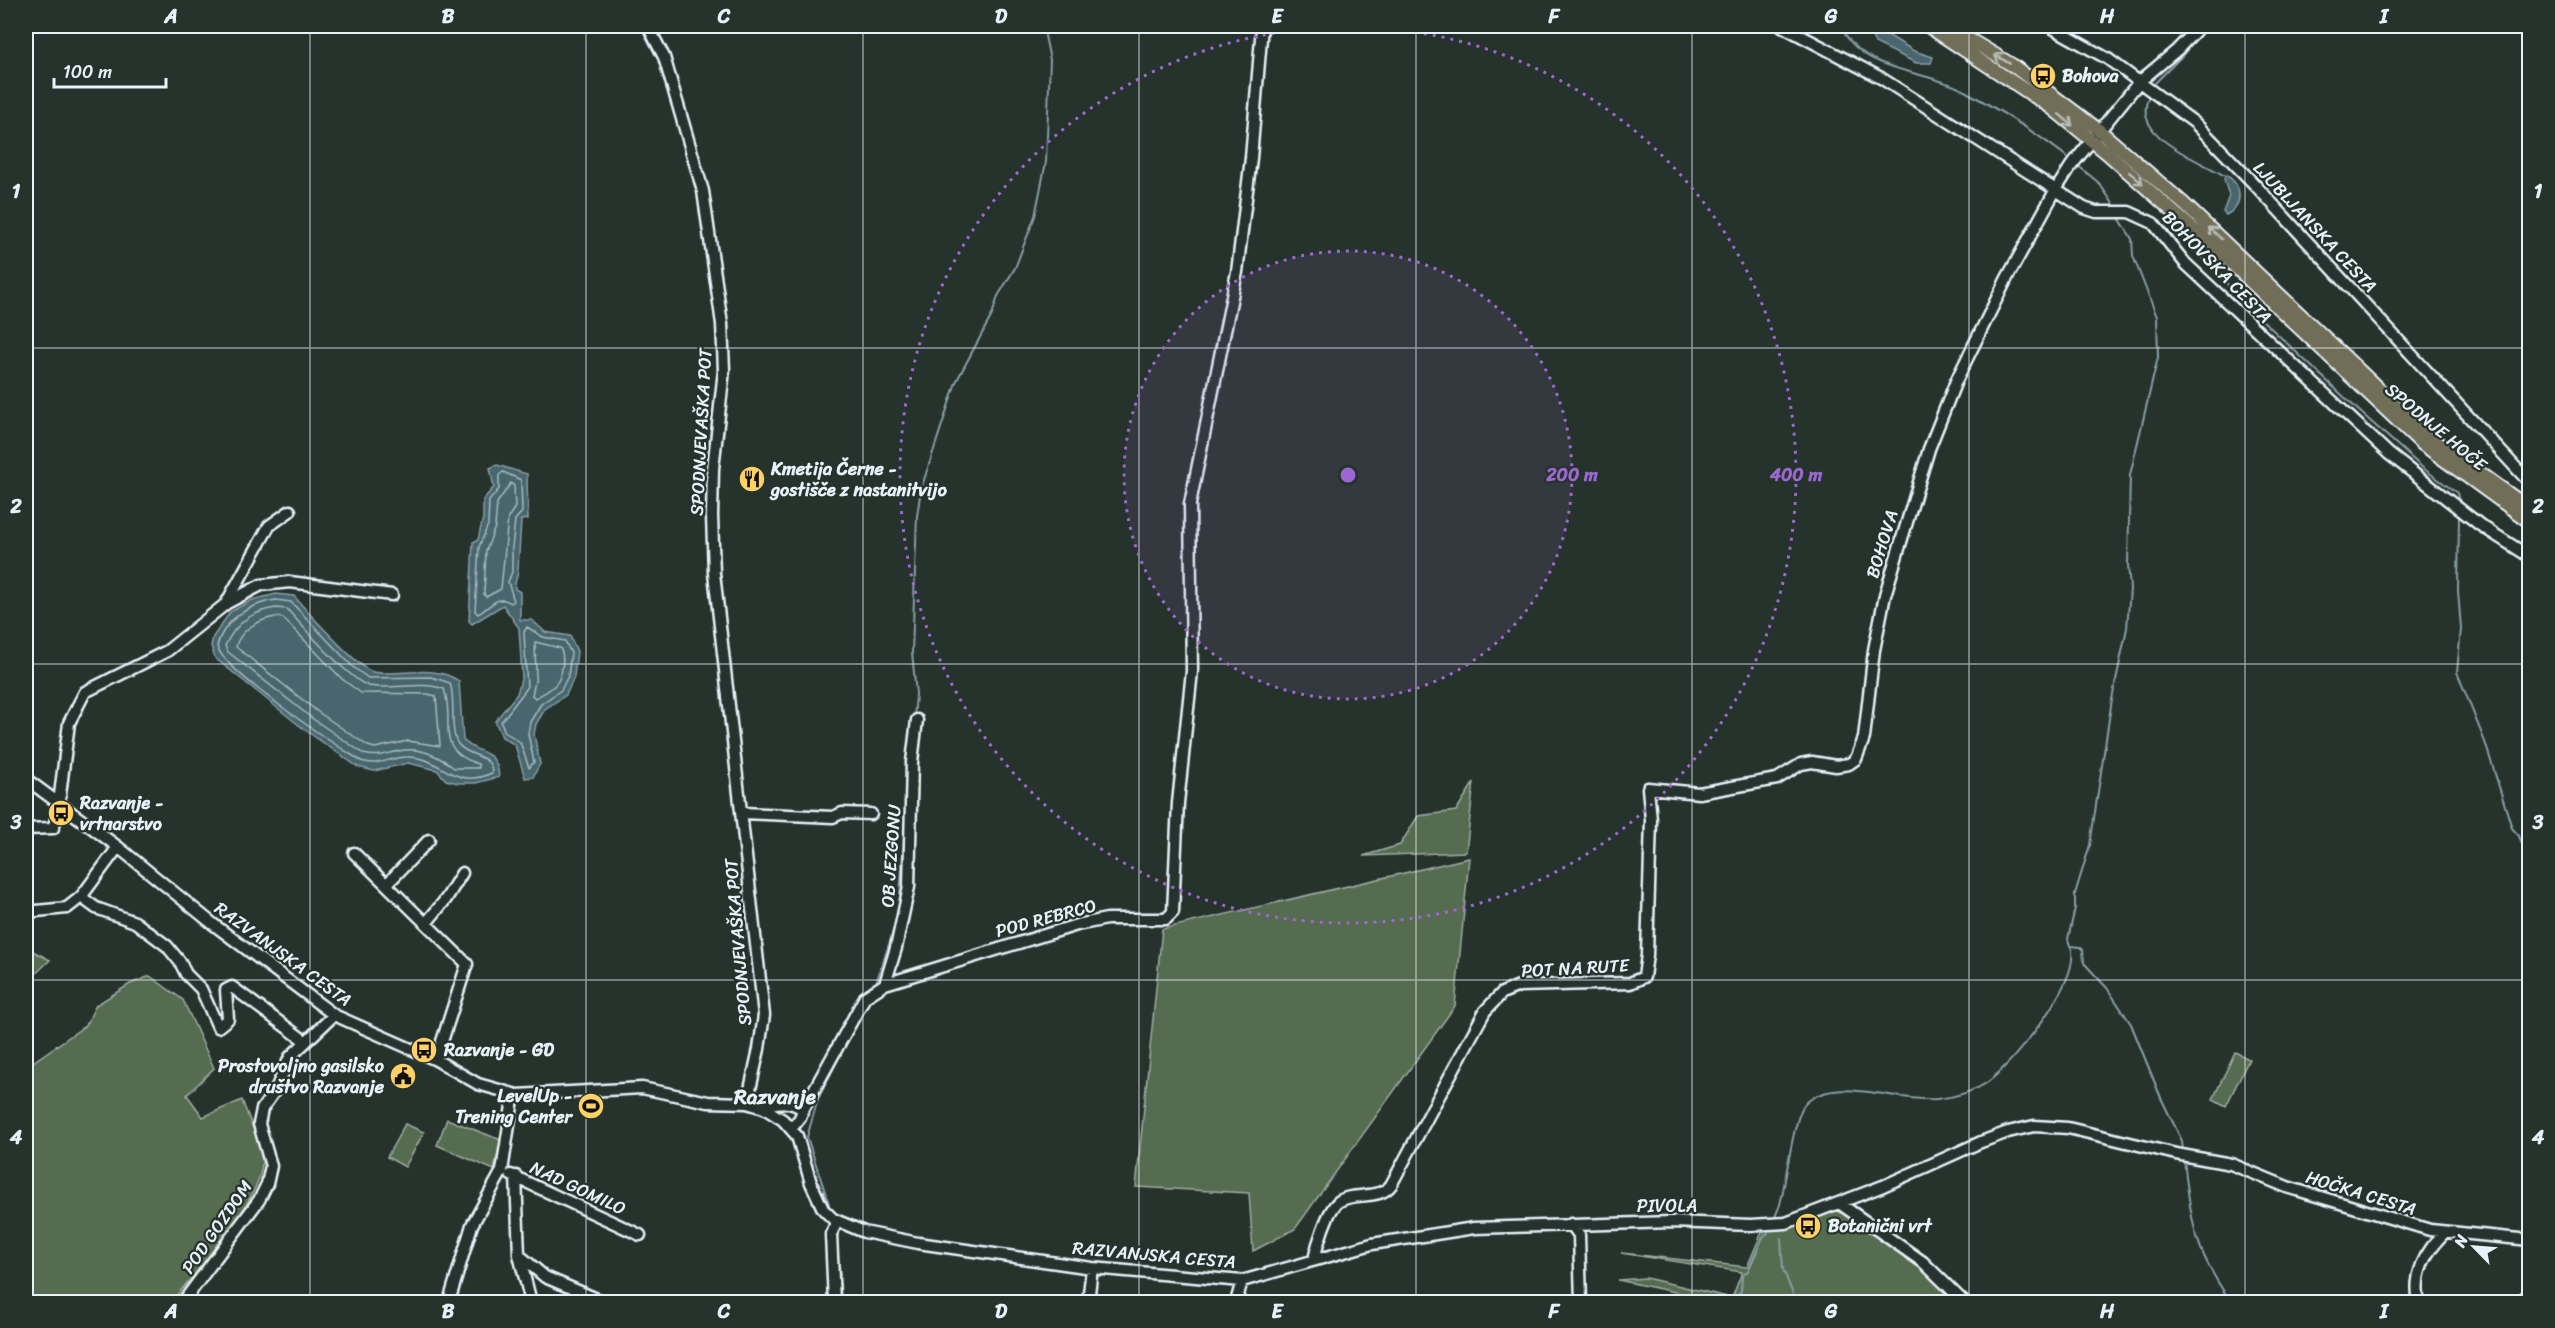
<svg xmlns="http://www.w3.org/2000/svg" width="2555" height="1328" font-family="Sriracha,sans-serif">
	<rect width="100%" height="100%" fill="#26332d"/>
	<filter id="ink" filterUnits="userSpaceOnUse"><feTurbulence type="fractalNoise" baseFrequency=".0167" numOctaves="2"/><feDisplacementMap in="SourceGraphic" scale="12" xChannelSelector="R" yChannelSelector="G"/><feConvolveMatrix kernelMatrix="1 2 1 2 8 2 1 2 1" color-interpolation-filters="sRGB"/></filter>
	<g filter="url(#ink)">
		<path fill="#566c51" stroke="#9faea4" stroke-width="1.5" d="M1474,782L1466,852L1363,856L1400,845L1418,816L1456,811Z
			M1469,858L1455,1006L1295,1229L1253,1251L1249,1193L1136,1187L1162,929Z
			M27,948L50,960L26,983V949Z
			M150,976L183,1000L214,1068L187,1095L203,1117L242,1100C248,1118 261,1142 262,1161C263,1199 196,1272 171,1302H26V1067L86,1025L96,1005L130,984Z
			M2235,1052L2249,1059L2226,1106L2213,1099Z
			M447,1119L501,1140L494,1170L437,1145Z
			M405,1124L424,1132L405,1167L387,1157Z
			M1839,1203L1892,1239L1964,1302H1722L1618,1280L1646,1278L1732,1298L1742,1272L1621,1253L1747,1267L1765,1225Z"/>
		<path fill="#48666e" stroke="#889ea5" stroke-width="1.5" d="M1878,29L1914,51L1933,57L1931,63H1916L1875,43L1871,35L1873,30Z
			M2226,175C2243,185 2244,205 2226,215L2223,212L2229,196L2224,179Z
			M497,465L527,474L528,519L521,520C520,537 519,553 518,570C518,577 514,581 515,589L520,592V620H532L545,632L570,636L577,651L574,677L566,695L545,709L536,724L534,734L540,764L533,777L525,778L515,745L502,737L495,721L517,694L522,676L519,628L503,605L472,624L469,621L473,542L478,540L483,518V500L494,487L490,468Z
			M276,594L294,596C305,609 360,670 373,672C401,677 433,663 459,681L463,740C478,756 497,747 499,777L476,783H458L446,780L437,770L408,763L374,771L358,767L305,730L215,658L211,646L213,637L230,612L252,600Z"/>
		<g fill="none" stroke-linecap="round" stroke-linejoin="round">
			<path stroke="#a8b9c1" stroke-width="1.5" d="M503,472L521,480L522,512L515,520L512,548V572L508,582L514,601L511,603C497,593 490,608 478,614L475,611L479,547L488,525L489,501L499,489V475Z
				M511,483L514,486L515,507L508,518L501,589L486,597L484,594L486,551L495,527L497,503Z
				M276,600L291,602L353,667L368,678L431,677L450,683C456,701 449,730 458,744C467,757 493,754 492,773C452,791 442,756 407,757C389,757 381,767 361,761C334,744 223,671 217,646C224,619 250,604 276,600Z
				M276,608L287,609C300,624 353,683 369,686C394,690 419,681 444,689C456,723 432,748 478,764L479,768H454C442,758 423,748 406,750C391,751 380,759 364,754L313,719L228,652L225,646C235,624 252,611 276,608Z
				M276,617L283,618L342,679L361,693L428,694L436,696L440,746L408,741L375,748L368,746L318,712L236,647C239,630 260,619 276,617Z
				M527,627L543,637L565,641L571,653L568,676L561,690L541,704L530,722L528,734L534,762L529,768L520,742L505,732L501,722L527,688L524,632Z
				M535,642L560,648C565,656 563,677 555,685C551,689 541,695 535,698L532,695L536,677Z"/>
			<path stroke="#889ea5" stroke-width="2" d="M1841,26C1861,73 1924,69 1963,90C2001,111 2038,133 2072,161
				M2154,84L2182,56L2206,26
				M2149,96C2129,137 2200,160 2225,176
				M2076,164L2099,183L2116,208
				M2118,216L2132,239L2133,256L2157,317L2158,357L2130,475L2128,565L2130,589L2127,628L2112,699L2090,845L2075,894V908L2068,939L2070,946L2080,947L2083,950L2084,963L2107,988L2131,1024L2161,1098L2182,1141L2183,1151
				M2182,237L2259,317L2358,410L2424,469L2457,493L2460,505
				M2459,515L2458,591L2461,629L2457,672L2485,742L2512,828L2519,836L2530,862
				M914,718L916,694L912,652L917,516L921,489L956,382L992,315L998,296L1015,268L1035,216L1046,162L1050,60L1043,26
				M899,909L905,825
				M875,986L897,920
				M861,1016L872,997
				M2184,1160C2192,1224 2193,1248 2231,1302
				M829,1204L807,1137L818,1099L851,1034
				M1774,1221C1775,1214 1780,1208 1781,1200C1786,1181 1794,1115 1805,1104C1834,1074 1898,1103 1937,1099C1954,1097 1973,1092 1988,1082C2014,1062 2082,980 2071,947
				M1781,1238L1783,1269L1796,1302
				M837,1243L840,1276
				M840,1283L841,1302
				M534,1294L537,1302
				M1733,1302L1741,1291L1742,1276L1748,1271L1763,1237L1768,1233"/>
			<defs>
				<path id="minor" d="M648,26L664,57L703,191L722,324L724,370L713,469L712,516L714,573L764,1015L759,1049L747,1103
					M1782,26L1881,78L2084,208L2096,212H2129L2153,223L2185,263L2389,454L2480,525L2530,557
					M2049,26L2108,59L2195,123L2257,187L2530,483
					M227,602L269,526L290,511
					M26,779L118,847L213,924L334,1015L436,1060L478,1084L517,1095L642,1088L708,1102L747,1103L764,1108L783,1120L797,1136L811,1183L823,1209L833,1219L864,1232L918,1243L1092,1268L1242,1281L1372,1244L1474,1228L1672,1222L1751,1225L1786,1223L1883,1186L1981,1142L2008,1132L2034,1126L2068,1128L2176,1154L2231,1164L2287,1187L2430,1230L2530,1240
					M59,803L69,723L85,692L167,651L227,603L261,585L290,582L392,595
					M743,813L833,817L842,813L871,814
					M26,829L53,828L61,805
					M354,853L467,964L436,1060
					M387,884L429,840
					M81,897L96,908L135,922L167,946L180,962L186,974L201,989L218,1027L228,1019L226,990L232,987L305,1041
					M26,912L67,908L81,897L118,847
					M427,922L446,899L462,873
					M885,984L1077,925L1107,919H1166L1173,912L1178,803L1192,671L1190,504L1237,272L1251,158L1262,26
					M764,1108C775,1100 793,1101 803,1110L800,1118L792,1128
					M803,1110L865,997L885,984L896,948L909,887L912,762L917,720
					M511,1175L640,1235
					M516,1176L519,1255L545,1277L604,1302
					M1839,1203L1923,1262L1964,1302
					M1571,1224L1579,1235L1581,1302
					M519,1255L531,1302
					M1314,1259C1317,1246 1327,1211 1338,1202C1353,1191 1379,1201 1391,1185L1485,1011L1502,993L1519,986L1630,983L1644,977L1647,955L1651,820L1648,788L1699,793L1777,779L1801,764L1812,762L1836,766L1849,764L1856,759L1864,738L1874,650L1885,595L1929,449L1956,381L2007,278L2055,191L2071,166L2139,82L2177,50L2200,26
					M183,1302L259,1200L267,1184L271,1166L259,1124L262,1109L276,1089L290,1057L334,1015
					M452,1302L451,1295L472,1225L502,1171L513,1099L517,1095
					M834,1302L831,1234L837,1222
					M1088,1302L1092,1268
					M1236,1302L1242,1281
					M2419,1302C2413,1274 2425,1252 2445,1232
					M2521,1302L2530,1292"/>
				<path id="major" d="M1928,26L2052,108L2107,153L2231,263L2421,443L2530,522
					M1947,26L2012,65L2100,131L2184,204L2427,435L2530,509"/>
			</defs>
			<use href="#minor" stroke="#e8f1f8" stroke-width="15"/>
			<use href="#major" stroke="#e8f1f8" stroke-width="16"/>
			<use href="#minor" stroke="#26332d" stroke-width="10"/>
			<use href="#major" stroke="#716e59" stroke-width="12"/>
		</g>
		<defs><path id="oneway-shaft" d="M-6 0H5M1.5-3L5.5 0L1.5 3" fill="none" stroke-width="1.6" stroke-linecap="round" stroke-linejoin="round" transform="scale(1.5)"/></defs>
		<g stroke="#b8bdb8">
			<use href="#oneway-shaft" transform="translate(2002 59) rotate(-149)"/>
			<use href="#oneway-shaft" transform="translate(2066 120) rotate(41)"/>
			<use href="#oneway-shaft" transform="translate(2136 178) rotate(41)"/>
			<use href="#oneway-shaft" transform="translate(2215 233) rotate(-137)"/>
		</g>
	</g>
	<path fill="none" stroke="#e8f1f8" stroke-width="1.5" stroke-opacity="0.55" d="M310,26V1302M586,26V1302M863,26V1302M1139,26V1302M1416,26V1302M1692,26V1302M1969,26V1302M2245,26V1302M26,348H2530M26,664H2530M26,980H2530"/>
	<circle cx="1348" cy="475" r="224" fill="#9c67d0" fill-opacity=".12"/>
	<g fill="none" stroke="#9c67d0" stroke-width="3" stroke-dasharray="3 6">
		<circle cx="1348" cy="475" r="224"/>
		<circle cx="1348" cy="475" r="448"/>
	</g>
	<defs>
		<symbol id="bus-disc" viewBox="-11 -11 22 22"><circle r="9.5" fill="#ffd166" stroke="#26332d"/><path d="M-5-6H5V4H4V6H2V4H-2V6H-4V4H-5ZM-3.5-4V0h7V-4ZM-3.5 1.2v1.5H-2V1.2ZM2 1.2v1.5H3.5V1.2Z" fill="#111"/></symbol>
		<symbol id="restaurant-disc" viewBox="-11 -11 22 22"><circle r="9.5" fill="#ffd166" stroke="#26332d"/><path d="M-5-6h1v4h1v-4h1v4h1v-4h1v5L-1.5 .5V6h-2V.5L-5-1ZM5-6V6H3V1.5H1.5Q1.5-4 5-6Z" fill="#111"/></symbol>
		<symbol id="civic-disc" viewBox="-11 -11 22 22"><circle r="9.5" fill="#ffd166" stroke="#26332d"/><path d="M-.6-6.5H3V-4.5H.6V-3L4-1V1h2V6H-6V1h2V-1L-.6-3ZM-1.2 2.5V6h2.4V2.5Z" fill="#111"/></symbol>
		<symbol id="stadium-disc" viewBox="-11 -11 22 22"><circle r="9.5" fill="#ffd166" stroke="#26332d"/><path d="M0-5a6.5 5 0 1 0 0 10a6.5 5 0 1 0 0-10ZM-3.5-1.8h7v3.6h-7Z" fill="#111"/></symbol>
	</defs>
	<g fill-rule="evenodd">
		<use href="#bus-disc" x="2028" y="61" width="30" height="30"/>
		<use href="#restaurant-disc" x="737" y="464" width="30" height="30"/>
		<use href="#bus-disc" x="46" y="798" width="30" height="30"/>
		<use href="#bus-disc" x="409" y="1035" width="30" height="30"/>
		<use href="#civic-disc" x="388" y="1061" width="30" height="30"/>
		<use href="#stadium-disc" x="576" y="1091" width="30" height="30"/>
		<use href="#bus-disc" x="1793" y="1211" width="30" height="30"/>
	</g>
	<g text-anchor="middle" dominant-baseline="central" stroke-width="4.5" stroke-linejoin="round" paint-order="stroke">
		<g font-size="18" font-weight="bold" fill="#e8f1f8" stroke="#26332d" text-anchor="start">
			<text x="2062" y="76">Bohova</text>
			<text x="771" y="469">Kmetija Černe -<tspan x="771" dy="21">gostišče z nastanitvijo</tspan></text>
			<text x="80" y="803">Razvanje -<tspan x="80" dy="21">vrtnarstvo</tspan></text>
			<text x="444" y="1050">Razvanje - GD</text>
			<text x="384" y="1066" text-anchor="end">Prostovoljno gasilsko<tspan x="384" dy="21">društvo Razvanje</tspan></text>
			<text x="572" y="1096" text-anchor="end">LevelUp -<tspan x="572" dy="21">Trening Center</tspan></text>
			<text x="1828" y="1226">Botanični vrt</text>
		</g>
		<g font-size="18" fill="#e8f1f8" stroke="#26332d">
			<text transform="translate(2315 227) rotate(47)">LJUBLJANSKA CESTA</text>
			<text transform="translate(2217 267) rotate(46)">BOHOVSKA CESTA</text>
			<text transform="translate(2436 427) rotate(40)">SPODNJE HOČE</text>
			<text transform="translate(701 432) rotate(-87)">SPODNJEVAŠKA POT</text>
			<text transform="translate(1882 544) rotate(-73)">BOHOVA</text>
			<text transform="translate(891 856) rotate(-86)">OB JEZGONU</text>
			<text transform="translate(1046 918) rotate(-15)">POD REBRCO</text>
			<text transform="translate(738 942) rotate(-95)">SPODNJEVAŠKA POT</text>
			<text transform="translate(283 954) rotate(36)">RAZVANJSKA CESTA</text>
			<text transform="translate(1575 968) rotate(-3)">POT NA RUTE</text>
			<text transform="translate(578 1188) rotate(25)">NAD GOMILO</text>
			<text transform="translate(2361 1193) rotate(17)">HOČKA CESTA</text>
			<text x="1667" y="1206">PIVOLA</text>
			<text transform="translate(217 1227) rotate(-55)">POD GOZDOM</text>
			<text transform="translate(1154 1255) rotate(5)">RAZVANJSKA CESTA</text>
		</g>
		<g font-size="21" font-weight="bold" fill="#e8f1f8" stroke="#26332d">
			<text x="775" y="1097">Razvanje</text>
		</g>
	</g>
	<circle cx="1348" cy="475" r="9" fill="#9c67d0" stroke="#26332d" stroke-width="3"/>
	<g font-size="18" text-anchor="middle" font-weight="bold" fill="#9c67d0" stroke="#26332d" stroke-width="4.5" stroke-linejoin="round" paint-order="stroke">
		<text x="1572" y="481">200 m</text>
		<text x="1796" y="481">400 m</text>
	</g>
	<rect width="2555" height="1328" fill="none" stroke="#26332d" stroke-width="66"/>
	<g transform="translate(2474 1247) rotate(295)" stroke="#26332d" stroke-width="4.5" paint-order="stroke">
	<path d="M0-4.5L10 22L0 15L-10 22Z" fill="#e8f1f8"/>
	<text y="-9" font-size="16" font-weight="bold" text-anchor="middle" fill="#e8f1f8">N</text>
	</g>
	<path d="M54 78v9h112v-9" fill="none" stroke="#e8f1f8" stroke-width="3"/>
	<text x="63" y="78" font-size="18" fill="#e8f1f8" stroke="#26332d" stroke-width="4.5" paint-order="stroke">100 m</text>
	<rect x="33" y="33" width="2489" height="1262" fill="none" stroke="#e8f1f8" stroke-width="2"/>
	<g font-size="20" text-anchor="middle" font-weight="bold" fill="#e8f1f8">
		<text x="171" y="23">A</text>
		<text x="448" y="23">B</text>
		<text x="724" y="23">C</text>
		<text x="1001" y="23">D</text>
		<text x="1277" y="23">E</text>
		<text x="1554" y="23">F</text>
		<text x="1831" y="23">G</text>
		<text x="2107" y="23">H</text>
		<text x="2384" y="23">I</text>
		<text x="16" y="198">1</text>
		<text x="2538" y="198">1</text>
		<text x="16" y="513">2</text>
		<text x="2538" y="513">2</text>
		<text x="16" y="829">3</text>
		<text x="2538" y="829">3</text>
		<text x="16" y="1144">4</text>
		<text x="2538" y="1144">4</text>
		<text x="171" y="1318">A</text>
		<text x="448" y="1318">B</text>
		<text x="724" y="1318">C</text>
		<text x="1001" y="1318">D</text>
		<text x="1277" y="1318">E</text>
		<text x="1554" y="1318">F</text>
		<text x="1831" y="1318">G</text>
		<text x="2107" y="1318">H</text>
		<text x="2384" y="1318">I</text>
	</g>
</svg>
